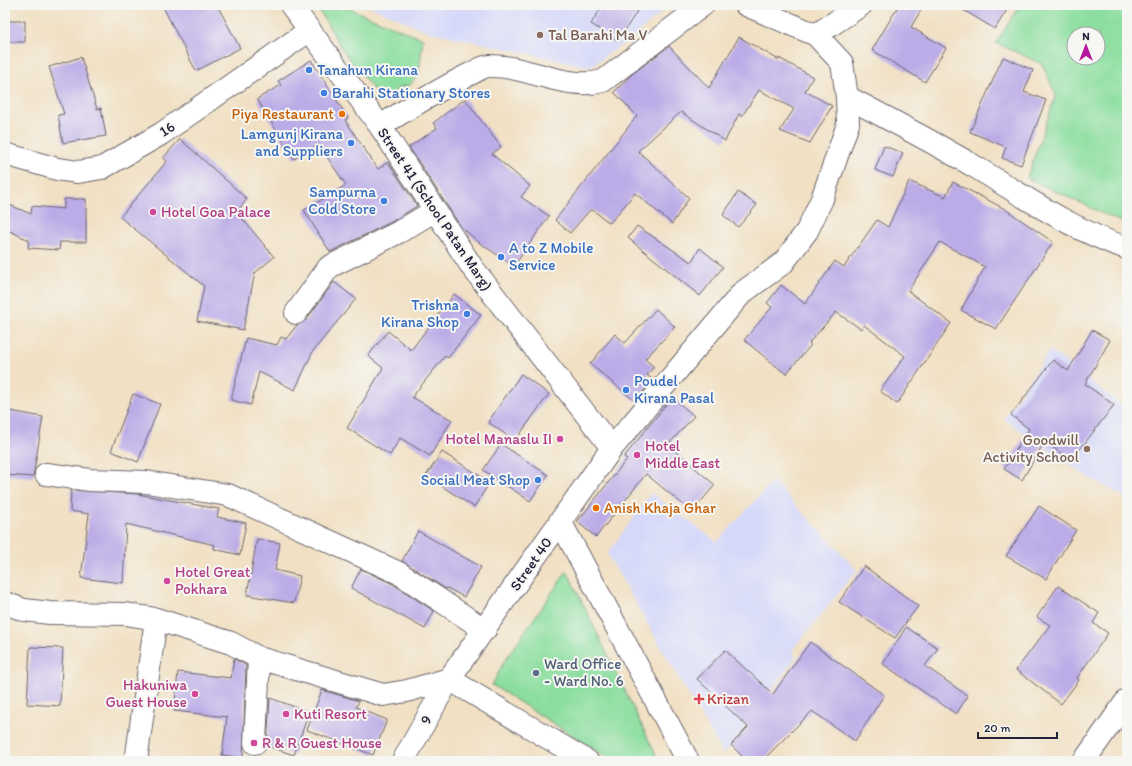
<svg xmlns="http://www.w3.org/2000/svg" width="1132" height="766" font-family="Itim,sans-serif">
	<rect width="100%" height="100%" fill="#f6f6f2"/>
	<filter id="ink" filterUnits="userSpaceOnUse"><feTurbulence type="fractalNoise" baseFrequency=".025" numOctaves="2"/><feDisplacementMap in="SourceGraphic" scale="8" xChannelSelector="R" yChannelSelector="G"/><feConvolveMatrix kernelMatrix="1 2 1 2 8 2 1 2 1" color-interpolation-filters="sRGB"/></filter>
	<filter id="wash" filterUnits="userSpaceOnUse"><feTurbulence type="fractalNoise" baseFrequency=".012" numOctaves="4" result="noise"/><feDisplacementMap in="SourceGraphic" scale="16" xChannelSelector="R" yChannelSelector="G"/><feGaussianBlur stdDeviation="0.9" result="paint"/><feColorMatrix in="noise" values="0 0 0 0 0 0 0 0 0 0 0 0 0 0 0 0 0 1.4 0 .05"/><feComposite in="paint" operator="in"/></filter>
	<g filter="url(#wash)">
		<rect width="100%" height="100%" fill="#f1e0c3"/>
		<path fill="#d5d8f9" d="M366,5H670L632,38L590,67L430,32Z
			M1050,350L1127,409V498L1089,478L1004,419Z
			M773,481L857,570L793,649L795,658L724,755L607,554L651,493L717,542Z"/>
		<path fill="#8bde9f" stroke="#56806d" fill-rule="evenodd" d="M316,5H341L423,39L419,73L410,85L398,88L390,97L375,91L363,77L344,52Z
			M1020,5H1127V212L1121,222L1027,178L1056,95L1042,64L996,43ZM1074,34H1098V58H1074Z
			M567,571L659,761H613L492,685L505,660Z"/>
		<g id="blocks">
			<path fill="#bbace7" d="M162,5H217L240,48L196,71Z
				M603,5H641L618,41L591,24Z
				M899,5H924L911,27L946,48L925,82L872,50Z
				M955,5H1010L995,29Z
				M5,21H25V42H5Z
				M739,37L779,60V58L813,77L805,91L832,106L810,143L780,131L794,109L759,90L742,116L739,114L725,141L681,112L638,151L689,198L672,224L635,193L610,223L591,209L570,233L555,220L637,116L614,92L631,75L669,46L709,88Z
				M81,57L97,109L101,108L106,136L63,143L58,115L64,114L49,67Z
				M1003,57L1033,70L1024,92L1046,100L1021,165L1002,158L1006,147L970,132Z
				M311,60L348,118L345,120L378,169L388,162L417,206L393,221L330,252L304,210L346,185L318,144L294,159L257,99L281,85L278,81Z
				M465,99L501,147L492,154L530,186L521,197L549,216L514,266L481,244L461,227L409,147L437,128L433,123Z
				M180,139L247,199L237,212L274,257L255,273L243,330L197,321L204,286L120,217L167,161L163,158Z
				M884,146L903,153L893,177L875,170Z
				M909,181L945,197L953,182L1005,209L1053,242L996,329L961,310L985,267L940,242L908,291L951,323L897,404L880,391L905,356L864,325L861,329L836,312L809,343L811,345L786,374L744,340L772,307L767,303L781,285L805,304L835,261L844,267L877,220L888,227Z
				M738,192L757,205L738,227L723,215Z
				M64,199H86V242H60L59,250L28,248L29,240L5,229V203L31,214L32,206L64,209Z
				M637,226L691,262L700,248L723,267L700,296L628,238Z
				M334,282L356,299L313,351L295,390L259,372L251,405L231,400L246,338L277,345L281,337L286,339L297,325L306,320Z
				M454,294L481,315L448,358L445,356L412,397L452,420L430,456L400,438L390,455L347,428L383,368L368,356L388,331L411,350Z
				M656,309L675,327L645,359L654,367L647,375L653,380L635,401L590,364L615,334L625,343Z
				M1092,330L1110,340L1085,384L1114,405L1071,461L1045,441L1022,480L1004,469L1029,429L1011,415L1053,360L1068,371Z
				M521,374L549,394L515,441L488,422Z
				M133,394L160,404L138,462L111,451Z
				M672,397L694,416L668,445L715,485L692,512L646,474L596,537L577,522L627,459L624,457Z
				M5,410L43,417L33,477L5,475Z
				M501,444L548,475L530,501L483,470Z
				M442,452L490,482L474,507L426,476Z
				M71,490L137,494L219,509L217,517L246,523L240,555L214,549L215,545L126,524L123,583L81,578L89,514L70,511Z
				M1039,506L1076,530L1046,579L1006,556Z
				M418,531L481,567L464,597L447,588L446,589L402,561Z
				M257,539L280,543L275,570L300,576L294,603L247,595Z
				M864,566L918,606L895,638L839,602Z
				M361,569L393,584L434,611L425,629L351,588Z
				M1058,586L1099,613L1093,623L1108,633L1077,678L1079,680L1061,704L1016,670L1050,625L1037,617Z
				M906,627L938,648L925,666L968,696L956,714L883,664Z
				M810,642L884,695L855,741L812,711L762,761H747L731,745L748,727L697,679L725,650L773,694Z
				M30,647L63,648L60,706L27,704Z
				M234,659L246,665L243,758L222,755L227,717L174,711L178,672L231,678Z
				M322,690L359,701L356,707L387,720L373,755L307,730Z
				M270,698L309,712L294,755L267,746Z"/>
		</g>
	</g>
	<g filter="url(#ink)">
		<use href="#blocks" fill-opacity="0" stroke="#6a646b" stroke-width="1"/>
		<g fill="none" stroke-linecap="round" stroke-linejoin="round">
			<defs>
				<path id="minor" d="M291,5L380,126L472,267L612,448
					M746,5L816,35
					M847,97C891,120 935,143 977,168C1025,197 1074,231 1127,248
					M380,126C409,108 438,90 470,74C475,72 483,66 489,66C527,65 565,91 603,81L703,5
					M5,154L57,169L78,172L102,168L161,134L310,30
					M296,313L329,267L399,232L434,211
					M46,474L90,480L146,482L228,495L399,573L485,630
					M560,521L688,761
					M5,603L24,610L50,613L126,614L156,619L231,643L259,658L383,695L407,691L449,679L587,761
					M255,743L259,658
					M136,761L156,619
					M403,761L449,679L612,448L742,293L783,263L807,231L822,199L848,124L847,97L842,63L816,35L861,5
					M1084,761L1127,700"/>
			</defs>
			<use href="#minor" stroke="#6a646b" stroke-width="24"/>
			<use href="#minor" stroke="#fff" stroke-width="22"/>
		</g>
	</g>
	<g fill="#8d6e63" stroke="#f6f6f2" stroke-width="1.5">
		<circle cx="540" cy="35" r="4"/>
		<circle cx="1087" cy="449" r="4"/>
	</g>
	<g fill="#3f7fe0" stroke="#f6f6f2" stroke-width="1.5">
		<circle cx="309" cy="70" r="4"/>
		<circle cx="324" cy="93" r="4"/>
		<circle cx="351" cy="143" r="4"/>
		<circle cx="384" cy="201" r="4"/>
		<circle cx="501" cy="257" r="4"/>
		<circle cx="467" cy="314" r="4"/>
		<circle cx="626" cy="390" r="4"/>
		<circle cx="538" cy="480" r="4"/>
	</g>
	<g fill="#e8710a" stroke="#f6f6f2" stroke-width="1.5">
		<circle cx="342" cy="114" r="4"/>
		<circle cx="596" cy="508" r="4"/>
	</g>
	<g fill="#d1479c" stroke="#f6f6f2" stroke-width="1.5">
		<circle cx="153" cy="212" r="4"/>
		<circle cx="560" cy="439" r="4"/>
		<circle cx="637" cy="455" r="4"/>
		<circle cx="167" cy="581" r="4"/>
		<circle cx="195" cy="694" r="4"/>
		<circle cx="286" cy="714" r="4"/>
		<circle cx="254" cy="743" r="4"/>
	</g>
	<circle fill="#5c6f8a" stroke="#f6f6f2" stroke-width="1.5" cx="536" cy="673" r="4"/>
	<path fill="#e0444e" stroke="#f6f6f2" stroke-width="1.5" d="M697 693h4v4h4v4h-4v4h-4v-4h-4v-4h4z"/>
	<g text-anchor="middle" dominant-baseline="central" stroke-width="4" stroke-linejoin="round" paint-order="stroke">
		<g font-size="15" fill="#785e54" stroke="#f6f6f2" text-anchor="start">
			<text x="548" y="35">Tal Barahi Ma V</text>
			<text x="1079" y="440" text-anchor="end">Goodwill<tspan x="1079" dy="17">Activity School</tspan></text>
		</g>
		<g font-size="15" fill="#366cbe" stroke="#f6f6f2" text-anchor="start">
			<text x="317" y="70">Tanahun Kirana</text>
			<text x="332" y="93">Barahi Stationary Stores</text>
			<text x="343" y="134" text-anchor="end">Lamgunj Kirana<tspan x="343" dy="17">and Suppliers</tspan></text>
			<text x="376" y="192" text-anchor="end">Sampurna<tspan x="376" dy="17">Cold Store</tspan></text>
			<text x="509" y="248">A to Z Mobile<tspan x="509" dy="17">Service</tspan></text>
			<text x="459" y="305" text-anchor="end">Trishna<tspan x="459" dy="17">Kirana Shop</tspan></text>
			<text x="634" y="381">Poudel<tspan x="634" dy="17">Kirana Pasal</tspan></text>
			<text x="530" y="480" text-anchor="end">Social Meat Shop</text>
		</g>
		<g font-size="15" fill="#c56008" stroke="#f6f6f2" text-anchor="end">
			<text x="334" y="114">Piya Restaurant</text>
			<text x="604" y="508" text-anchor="start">Anish Khaja Ghar</text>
		</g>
		<g font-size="15" fill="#22223b" stroke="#f6f6f2">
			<text transform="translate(167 129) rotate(-34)">16</text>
			<text transform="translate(435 209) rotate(56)">Street 41 (School Patan Marg)</text>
			<text transform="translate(531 564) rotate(-55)">Street 40</text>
			<text transform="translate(426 720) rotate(-61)">9</text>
		</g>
		<g font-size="15" fill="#b23c85" stroke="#f6f6f2" text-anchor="start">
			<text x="161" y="212">Hotel Goa Palace</text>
			<text x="552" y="439" text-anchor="end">Hotel Manaslu II</text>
			<text x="645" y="446">Hotel<tspan x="645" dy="17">Middle East</tspan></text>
			<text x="175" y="572">Hotel Great<tspan x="175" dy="17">Pokhara</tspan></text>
			<text x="187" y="685" text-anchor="end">Hakuniwa<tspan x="187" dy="17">Guest House</tspan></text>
			<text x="294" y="714">Kuti Resort</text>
			<text x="262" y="743">R &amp; R Guest House</text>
		</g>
		<g font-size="15" fill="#4e5e75" stroke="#f6f6f2" text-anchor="start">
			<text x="544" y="664">Ward Office<tspan x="544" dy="17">- Ward No. 6</tspan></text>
		</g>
		<g font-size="15" fill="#be3a42" stroke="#f6f6f2" text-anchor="start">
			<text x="707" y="699">Krizan</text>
		</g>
	</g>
	<rect width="1132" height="766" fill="none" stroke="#f6f6f2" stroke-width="20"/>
	<g transform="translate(1086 46)"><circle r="19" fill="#f6f6f2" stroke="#a1a1a9"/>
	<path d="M0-3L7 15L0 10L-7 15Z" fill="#b5179e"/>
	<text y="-6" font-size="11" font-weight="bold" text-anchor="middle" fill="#22223b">N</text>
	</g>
	<path d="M978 732v6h79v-6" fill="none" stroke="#22223b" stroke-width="2"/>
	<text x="984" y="732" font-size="12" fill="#22223b" stroke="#f6f6f2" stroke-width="3" paint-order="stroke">20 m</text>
</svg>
